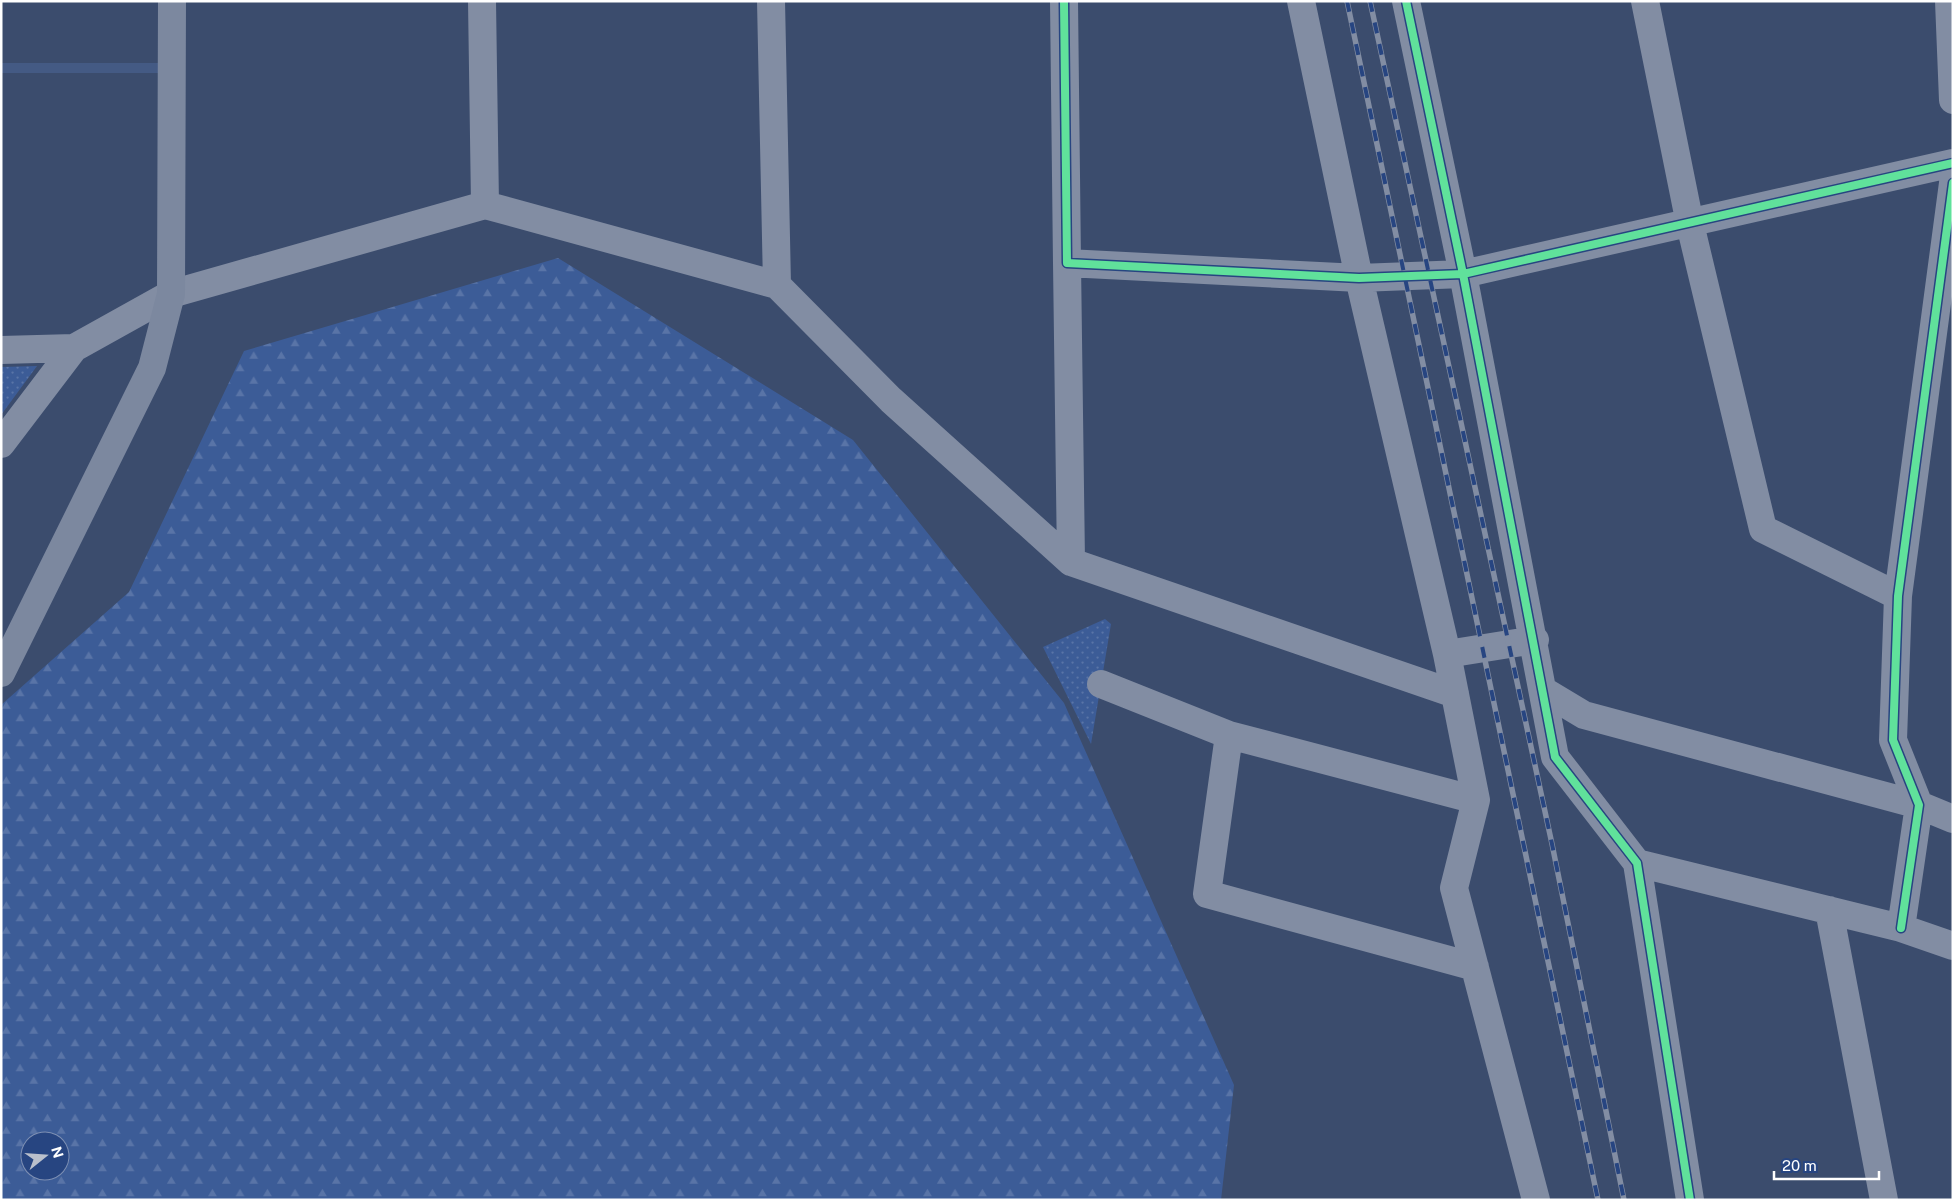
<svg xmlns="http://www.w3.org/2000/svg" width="1954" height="1201" font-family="'Public Sans',sans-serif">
	<defs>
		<pattern id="forest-firs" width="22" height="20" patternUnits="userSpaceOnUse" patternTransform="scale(1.25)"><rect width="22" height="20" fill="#3c5c97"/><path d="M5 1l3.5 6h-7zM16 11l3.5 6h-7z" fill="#5974a7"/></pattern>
		<pattern id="park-dots" width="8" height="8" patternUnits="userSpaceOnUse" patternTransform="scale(1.25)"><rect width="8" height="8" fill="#3c5c97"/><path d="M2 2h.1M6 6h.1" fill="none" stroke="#5974a7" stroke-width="1.8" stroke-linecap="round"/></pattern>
	</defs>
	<rect width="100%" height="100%" fill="#3b4c6d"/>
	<path fill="url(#forest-firs)" fill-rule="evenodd" d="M558,258L853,440L1064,703L1234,1085L1221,1200H1V705L129,592L244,351ZM30,1141H60V1171H30Z"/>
	<path fill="url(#park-dots)" d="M37,366L1,415V367Z
		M1105,619L1111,624L1091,744L1043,647Z"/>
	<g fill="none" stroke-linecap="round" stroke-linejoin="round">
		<path stroke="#445a84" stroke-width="10" d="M1,68H164"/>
		<path stroke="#828da3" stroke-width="28" d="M482,1L485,205L777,285
			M771,1L777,285L891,400L1071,562
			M1064,1L1067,263L1359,278L1463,274L1953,163
			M1301,1L1359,278L1447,654L1476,800L1454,888L1536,1200
			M1406,1L1463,274L1555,757L1637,863L1690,1200
			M1645,1L1690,224L1763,529L1898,596
			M1949,1L1953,100
			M1067,263L1071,562L1455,694
			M1,350L74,348L171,294L485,205
			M1,444L74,348
			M1447,654L1535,640
			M1101,684L1229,735
			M1544,691L1584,715L1919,805L1953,819
			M1637,863L1901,928L1953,946
			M1829,910L1884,1200
			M1901,928L1919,805L1893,740L1898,596L1953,183
			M1475,967L1207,894L1229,735L1476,800"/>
		<path stroke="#7c889f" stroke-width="28" d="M1,673L152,368L171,294L172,1"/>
		<defs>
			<path id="rail" d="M1347,1L1598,1200
				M1370,1L1552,844L1624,1200"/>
		</defs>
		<use href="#rail" stroke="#828da3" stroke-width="5.5"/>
		<use href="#rail" stroke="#274581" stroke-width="4" stroke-dasharray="11" stroke-linecap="butt"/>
		<defs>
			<path id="cycleway" d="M1064,1L1067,263L1359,278L1463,274L1953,163
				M1406,1L1463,274L1555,757L1637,863L1690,1200
				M1901,928L1919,805L1893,740L1898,596L1953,183"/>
		</defs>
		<use href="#cycleway" stroke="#274581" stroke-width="11"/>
		<use href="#cycleway" stroke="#60e19b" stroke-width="8"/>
	</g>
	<rect width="1954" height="1201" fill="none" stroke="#ffffff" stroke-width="5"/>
	<g transform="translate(45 1156) rotate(73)"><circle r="24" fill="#274581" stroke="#7d8fb3"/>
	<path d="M0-4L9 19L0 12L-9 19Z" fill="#bac0cc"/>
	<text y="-8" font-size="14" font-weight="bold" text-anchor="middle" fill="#ffffff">N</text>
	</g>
	<path d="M1774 1171v8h105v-8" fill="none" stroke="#ffffff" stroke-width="2.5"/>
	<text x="1782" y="1171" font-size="15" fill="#ffffff" stroke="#274581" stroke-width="4" paint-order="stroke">20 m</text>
</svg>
